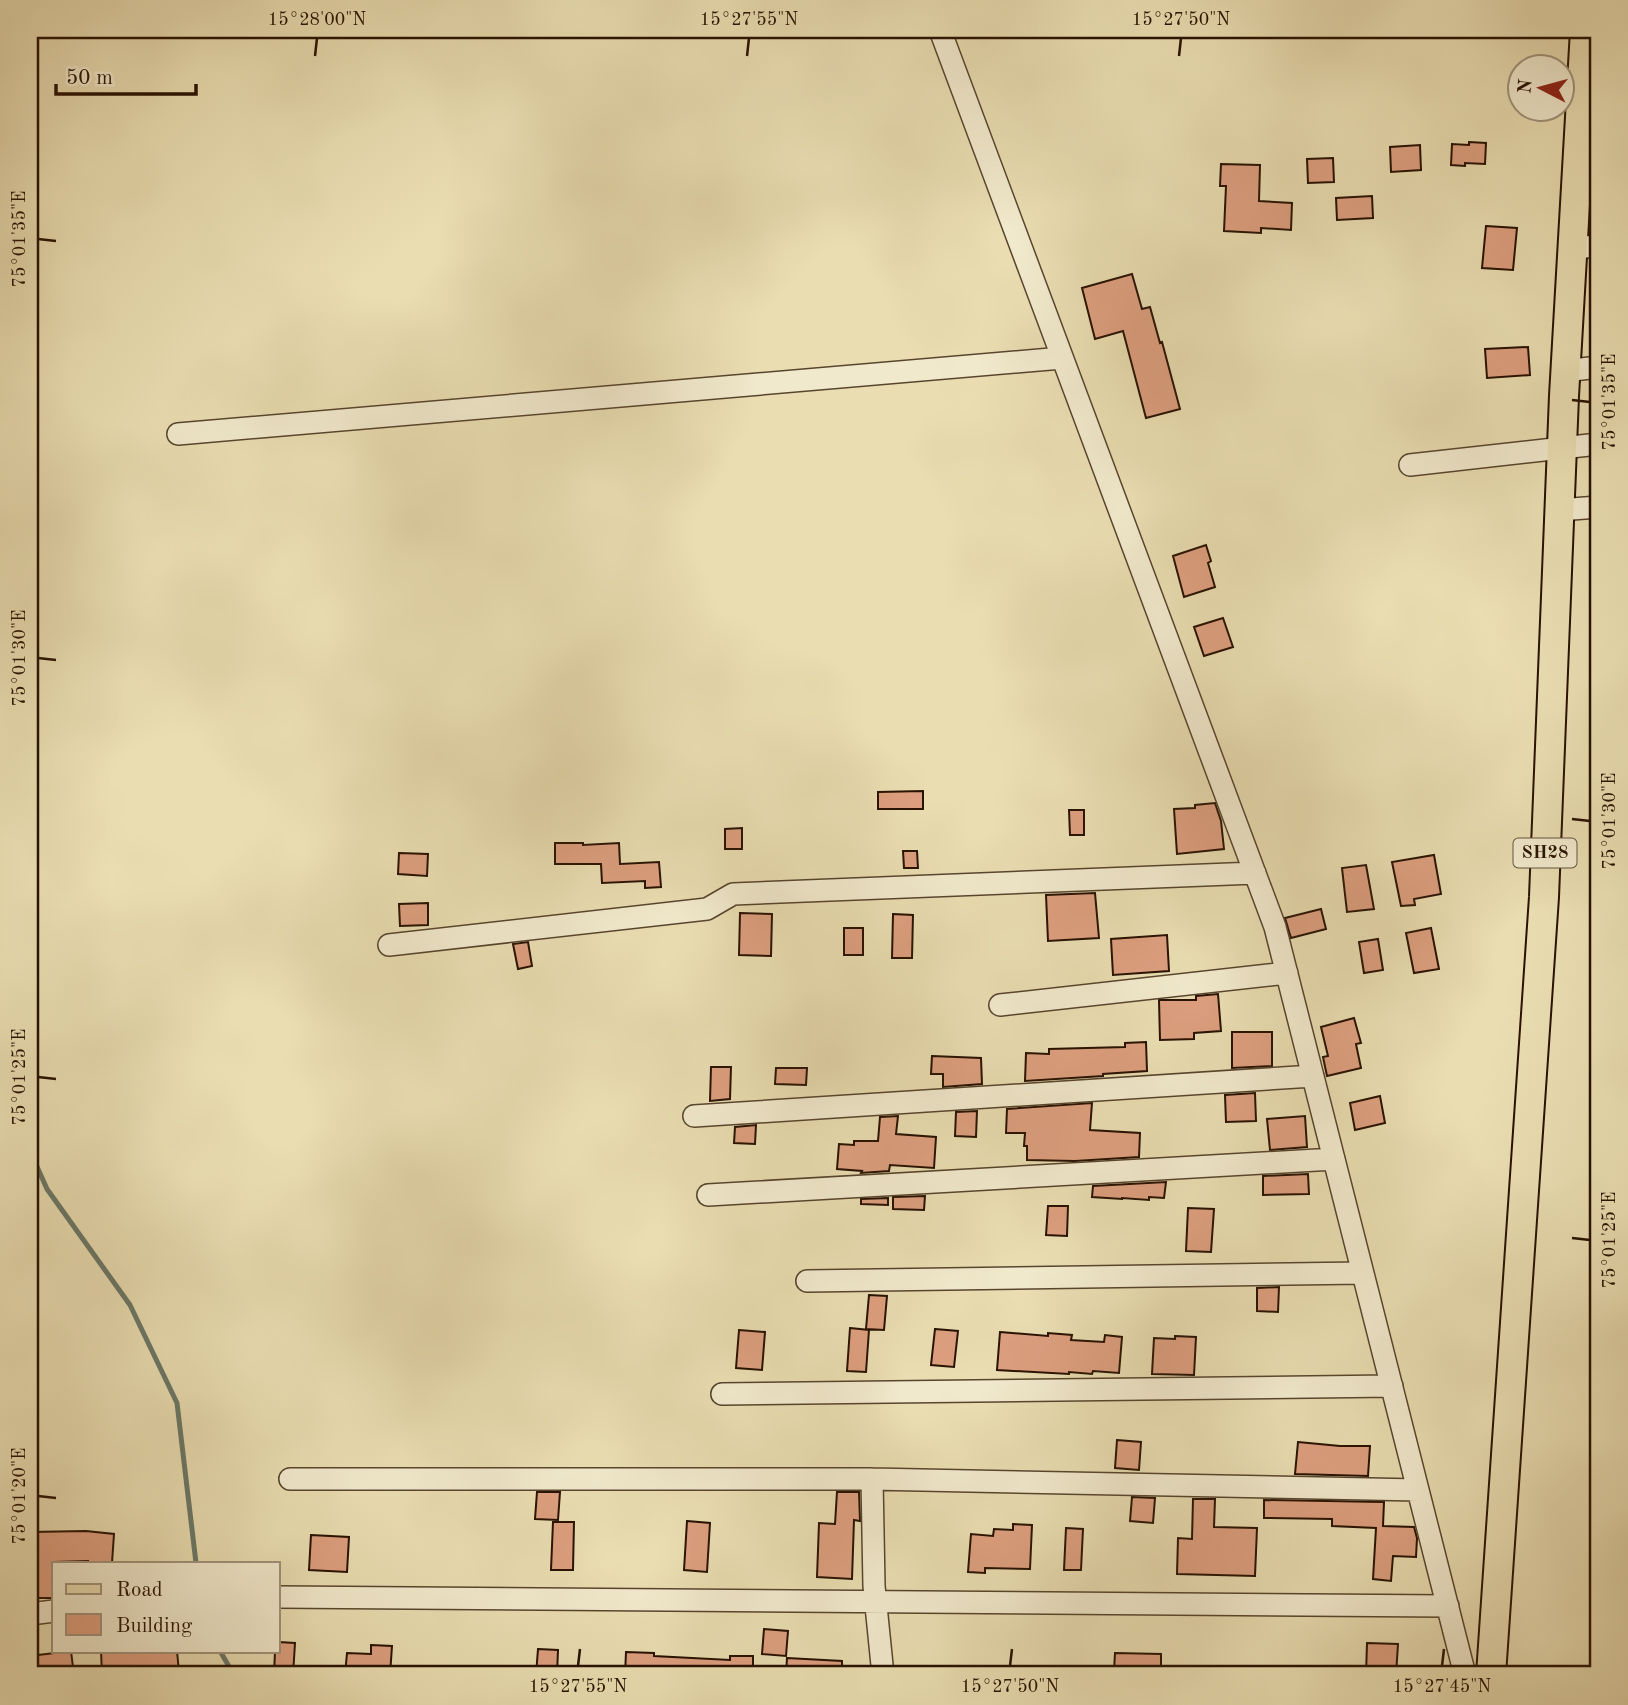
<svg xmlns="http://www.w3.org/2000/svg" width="1628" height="1705" font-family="'Old Standard TT',serif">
	<rect width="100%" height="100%" fill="#e9ddb1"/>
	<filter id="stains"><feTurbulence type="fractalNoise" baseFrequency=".00286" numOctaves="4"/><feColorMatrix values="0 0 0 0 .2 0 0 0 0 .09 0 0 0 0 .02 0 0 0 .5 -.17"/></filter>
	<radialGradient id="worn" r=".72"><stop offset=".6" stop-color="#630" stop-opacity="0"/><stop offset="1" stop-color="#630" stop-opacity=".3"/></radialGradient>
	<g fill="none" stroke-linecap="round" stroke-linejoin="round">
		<path stroke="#6b7867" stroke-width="5" d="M30,1151L47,1189L130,1305L177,1403L196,1563
			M220,1651L234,1675"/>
	</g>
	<path fill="#dd9f7f" stroke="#281202" stroke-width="2" d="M1469,142L1486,143L1485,164L1465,163V166L1451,165L1452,144L1469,145Z
		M1420,145L1421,170L1391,172L1390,147Z
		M1333,158L1334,182L1308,183L1307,159Z
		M1221,164L1260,165L1259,201L1292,203L1291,230L1261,228V233L1224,231L1226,186H1220Z
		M1372,196L1373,218L1337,220L1336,198Z
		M1486,226L1517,228L1513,270L1482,268Z
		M1132,274L1142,309L1150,307L1160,343L1162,342L1180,409L1146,418L1123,331L1095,339L1082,288Z
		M1528,347L1530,375L1487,378L1485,349Z
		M1206,545L1211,561L1208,563L1215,587L1184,597L1173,556Z
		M1223,618L1233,647L1204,656L1194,627Z
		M923,791V809H878V792Z
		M1215,803L1221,821L1224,849L1177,854L1174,809L1195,808V805Z
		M1069,810H1084V835H1070Z
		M742,828V849H725V829Z
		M555,843H583V845L619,843L620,864L659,862L661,887L645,888V881L602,883L601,864H555Z
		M903,851H917L918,868H904Z
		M399,853L428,854L427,876L398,874Z
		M1434,855L1441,894L1414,899L1415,905L1401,906L1392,862Z
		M1366,865L1374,909L1347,912L1342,868Z
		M1095,893L1099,938L1048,941L1046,895Z
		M428,903V925L400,926L399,904Z
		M1321,909L1326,929L1291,938L1285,918Z
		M740,913L772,914L771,956L739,955Z
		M893,914L913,915L912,958H892Z
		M844,928H863V955H844Z
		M1431,928L1439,969L1414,973L1406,933Z
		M1167,935L1169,971L1113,975L1111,939Z
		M1378,939L1383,970L1364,973L1359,942Z
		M528,942L532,966L518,969L513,944Z
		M1218,994L1221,1031L1194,1033V1039L1160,1040L1159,1000H1196V996Z
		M1354,1018L1361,1043L1356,1044L1361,1068L1327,1076L1323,1057L1328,1056L1321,1027Z
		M1232,1032H1272V1066L1232,1068Z
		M1146,1042L1147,1071L1103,1074V1076L1025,1081L1026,1053L1049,1054V1049L1125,1047V1043Z
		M932,1056L981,1058L982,1084L943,1087V1074H931Z
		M711,1067H731L730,1099L710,1101Z
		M776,1068H807L806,1085L775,1084Z
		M1255,1093L1256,1121L1226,1122L1225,1095Z
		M1380,1096L1385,1123L1355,1130L1350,1103Z
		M1092,1103L1090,1130L1140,1133L1139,1157L1075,1161L1027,1160V1146H1024L1025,1133H1006L1007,1109Z
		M977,1111L976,1137L955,1136L956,1112Z
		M898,1116L896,1134L936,1137L934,1168L890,1165L889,1171L861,1173L862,1171L837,1169L839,1144L854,1145V1141H878L880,1117Z
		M1305,1116L1307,1147L1270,1150L1267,1119Z
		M756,1125L755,1144L734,1143L735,1127Z
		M1308,1174L1309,1194L1263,1195V1176Z
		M1166,1182L1164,1198L1149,1197V1200L1122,1198V1199L1092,1197L1093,1186Z
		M925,1196L924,1210L893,1209V1197Z
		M888,1198V1205L861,1204V1199Z
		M1048,1206H1068L1067,1236L1046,1235Z
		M1188,1208L1214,1209L1211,1252L1186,1251Z
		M1279,1287L1278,1312L1257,1311V1288Z
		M869,1295L887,1296L884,1330L866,1329Z
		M850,1328L869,1330L866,1372L847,1371Z
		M935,1329L958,1331L954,1367L931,1365Z
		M739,1330L765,1332L762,1370L736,1368Z
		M1000,1332L1048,1336V1333L1072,1335L1071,1340L1104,1342L1105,1335L1122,1337L1119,1373L1093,1371L1092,1374L1069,1372V1374L997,1370Z
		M1175,1336L1196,1337L1194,1375L1152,1374L1154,1338L1175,1339Z
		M1117,1440L1141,1442L1139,1470L1115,1468Z
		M1298,1442L1340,1446H1370L1368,1476L1295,1474Z
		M537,1492H560L558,1520L535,1519Z
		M837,1492H859L860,1521L854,1520L852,1579L817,1577L819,1523L835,1524Z
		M1132,1497L1155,1498L1153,1523L1130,1521Z
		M1193,1499H1215L1214,1527L1257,1528L1255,1576L1177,1574L1178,1538L1192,1539Z
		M1264,1500L1384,1502L1383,1526L1414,1527L1417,1538L1416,1557L1393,1556L1391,1581L1373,1579L1376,1528L1332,1526V1519L1264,1518Z
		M687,1521L710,1523L707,1572L684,1570Z
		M553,1522H574L573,1570H551Z
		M1013,1524L1032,1525L1030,1569L985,1568V1573L968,1572L971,1534L993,1536L994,1529L1013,1530Z
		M1066,1528L1083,1529L1081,1570H1064Z
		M86,1531L114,1534L112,1563H88V1561L54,1562V1598H30V1532Z
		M311,1535L349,1537L347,1572L309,1570Z
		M764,1629L788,1631L786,1656L762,1654Z
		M278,1642L295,1643L293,1675H274L275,1651H278Z
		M1367,1643L1398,1644L1396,1675H1366Z
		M371,1645L392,1646L390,1675H345L347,1653L371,1654Z
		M538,1649L558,1650L557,1675H536Z
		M71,1651L74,1675H30V1656Z
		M101,1651H177L179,1672L153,1675H102Z
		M626,1652L654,1653V1656L730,1660V1656H753V1675H625Z
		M1115,1653L1161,1654V1675H1133V1673L1114,1671Z
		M787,1658L842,1661V1675H786Z"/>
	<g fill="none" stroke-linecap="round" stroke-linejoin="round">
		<defs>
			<path id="minor" d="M940,30L1275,927L1465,1675
				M1572,248L1598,246
				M1565,371L1598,367
				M178,434L1062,358
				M1410,465L1598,444
				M1559,510L1598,507
				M389,945L707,909L733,894L1255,873
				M1000,1005L1287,973
				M694,1116L1313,1076
				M708,1195L1334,1159
				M807,1281L1363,1273
				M722,1394L1392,1386
				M290,1479H872L1418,1490
				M872,1479L874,1586L883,1675
				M278,1597L1448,1606
				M30,1614L54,1611"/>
			<path id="major" d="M1491,1675L1544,897L1564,396L1585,30"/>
		</defs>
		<use href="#minor" stroke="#58452e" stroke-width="24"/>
		<use href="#major" stroke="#281202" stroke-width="32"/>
		<use href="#minor" stroke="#f1e9cc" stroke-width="21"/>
		<use href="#major" stroke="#e9ddb1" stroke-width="28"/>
	</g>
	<path fill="none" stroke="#281202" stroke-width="2.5" d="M315,56L317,38M747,56L749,38M1179,56L1181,38M38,239L56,241M1572,400L1590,402M38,658L56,660M1572,819L1590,821M38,1077L56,1079M1572,1238L1590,1240M38,1496L56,1498M578,1666L580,1649M1010,1666L1012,1649M1442,1666L1444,1649"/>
	<g text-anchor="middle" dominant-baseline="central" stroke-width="5" stroke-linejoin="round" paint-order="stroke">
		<rect fill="#f1e9cc" stroke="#64523f" stroke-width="2" x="1513.5" y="838.5" width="63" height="29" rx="5"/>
		<g font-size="18" font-weight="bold" fill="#281202">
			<text x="1545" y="853">SH28</text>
		</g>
	</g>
	<rect width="1628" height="1705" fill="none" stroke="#e9ddb1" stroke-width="77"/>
	<rect x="52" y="1562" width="228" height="91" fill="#f1e9cc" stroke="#a1937b" stroke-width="2"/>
	<rect x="66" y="1584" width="35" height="10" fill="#e9ddb1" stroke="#a1937b" stroke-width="2"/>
	<text x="116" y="1596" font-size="21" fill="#281202">Road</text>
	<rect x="66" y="1614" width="35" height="21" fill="#dd9f7f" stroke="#a1937b" stroke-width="2"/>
	<text x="116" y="1632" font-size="21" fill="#281202">Building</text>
	<g transform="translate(1541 88) rotate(276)"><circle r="33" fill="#f1e9cc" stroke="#a1937b" stroke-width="2"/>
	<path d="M0-5L12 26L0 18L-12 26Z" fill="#8f2418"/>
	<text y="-10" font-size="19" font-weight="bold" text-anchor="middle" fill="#281202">N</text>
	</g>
	<path d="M56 84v10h140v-10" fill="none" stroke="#281202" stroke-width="3.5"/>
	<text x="66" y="84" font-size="21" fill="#281202" stroke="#f1e9cc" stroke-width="5" paint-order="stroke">50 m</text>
	<rect x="38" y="38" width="1552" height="1628" fill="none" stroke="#281202" stroke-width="2.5"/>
	<g font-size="18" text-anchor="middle" fill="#281202">
		<text x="317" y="25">15°28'00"N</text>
		<text x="749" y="25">15°27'55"N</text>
		<text x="1181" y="25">15°27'50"N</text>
		<text transform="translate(19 239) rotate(-90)" y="6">75°01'35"E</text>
		<text transform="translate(1609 402) rotate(-90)" y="6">75°01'35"E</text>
		<text transform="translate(19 658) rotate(-90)" y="6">75°01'30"E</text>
		<text transform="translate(1609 821) rotate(-90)" y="6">75°01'30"E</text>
		<text transform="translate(19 1077) rotate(-90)" y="6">75°01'25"E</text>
		<text transform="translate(1609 1240) rotate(-90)" y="6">75°01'25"E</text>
		<text transform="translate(19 1496) rotate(-90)" y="6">75°01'20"E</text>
		<text x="578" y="1692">15°27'55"N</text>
		<text x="1010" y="1692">15°27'50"N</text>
		<text x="1442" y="1692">15°27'45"N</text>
	</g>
	<rect width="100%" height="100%" filter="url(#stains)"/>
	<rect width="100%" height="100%" fill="url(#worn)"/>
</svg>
